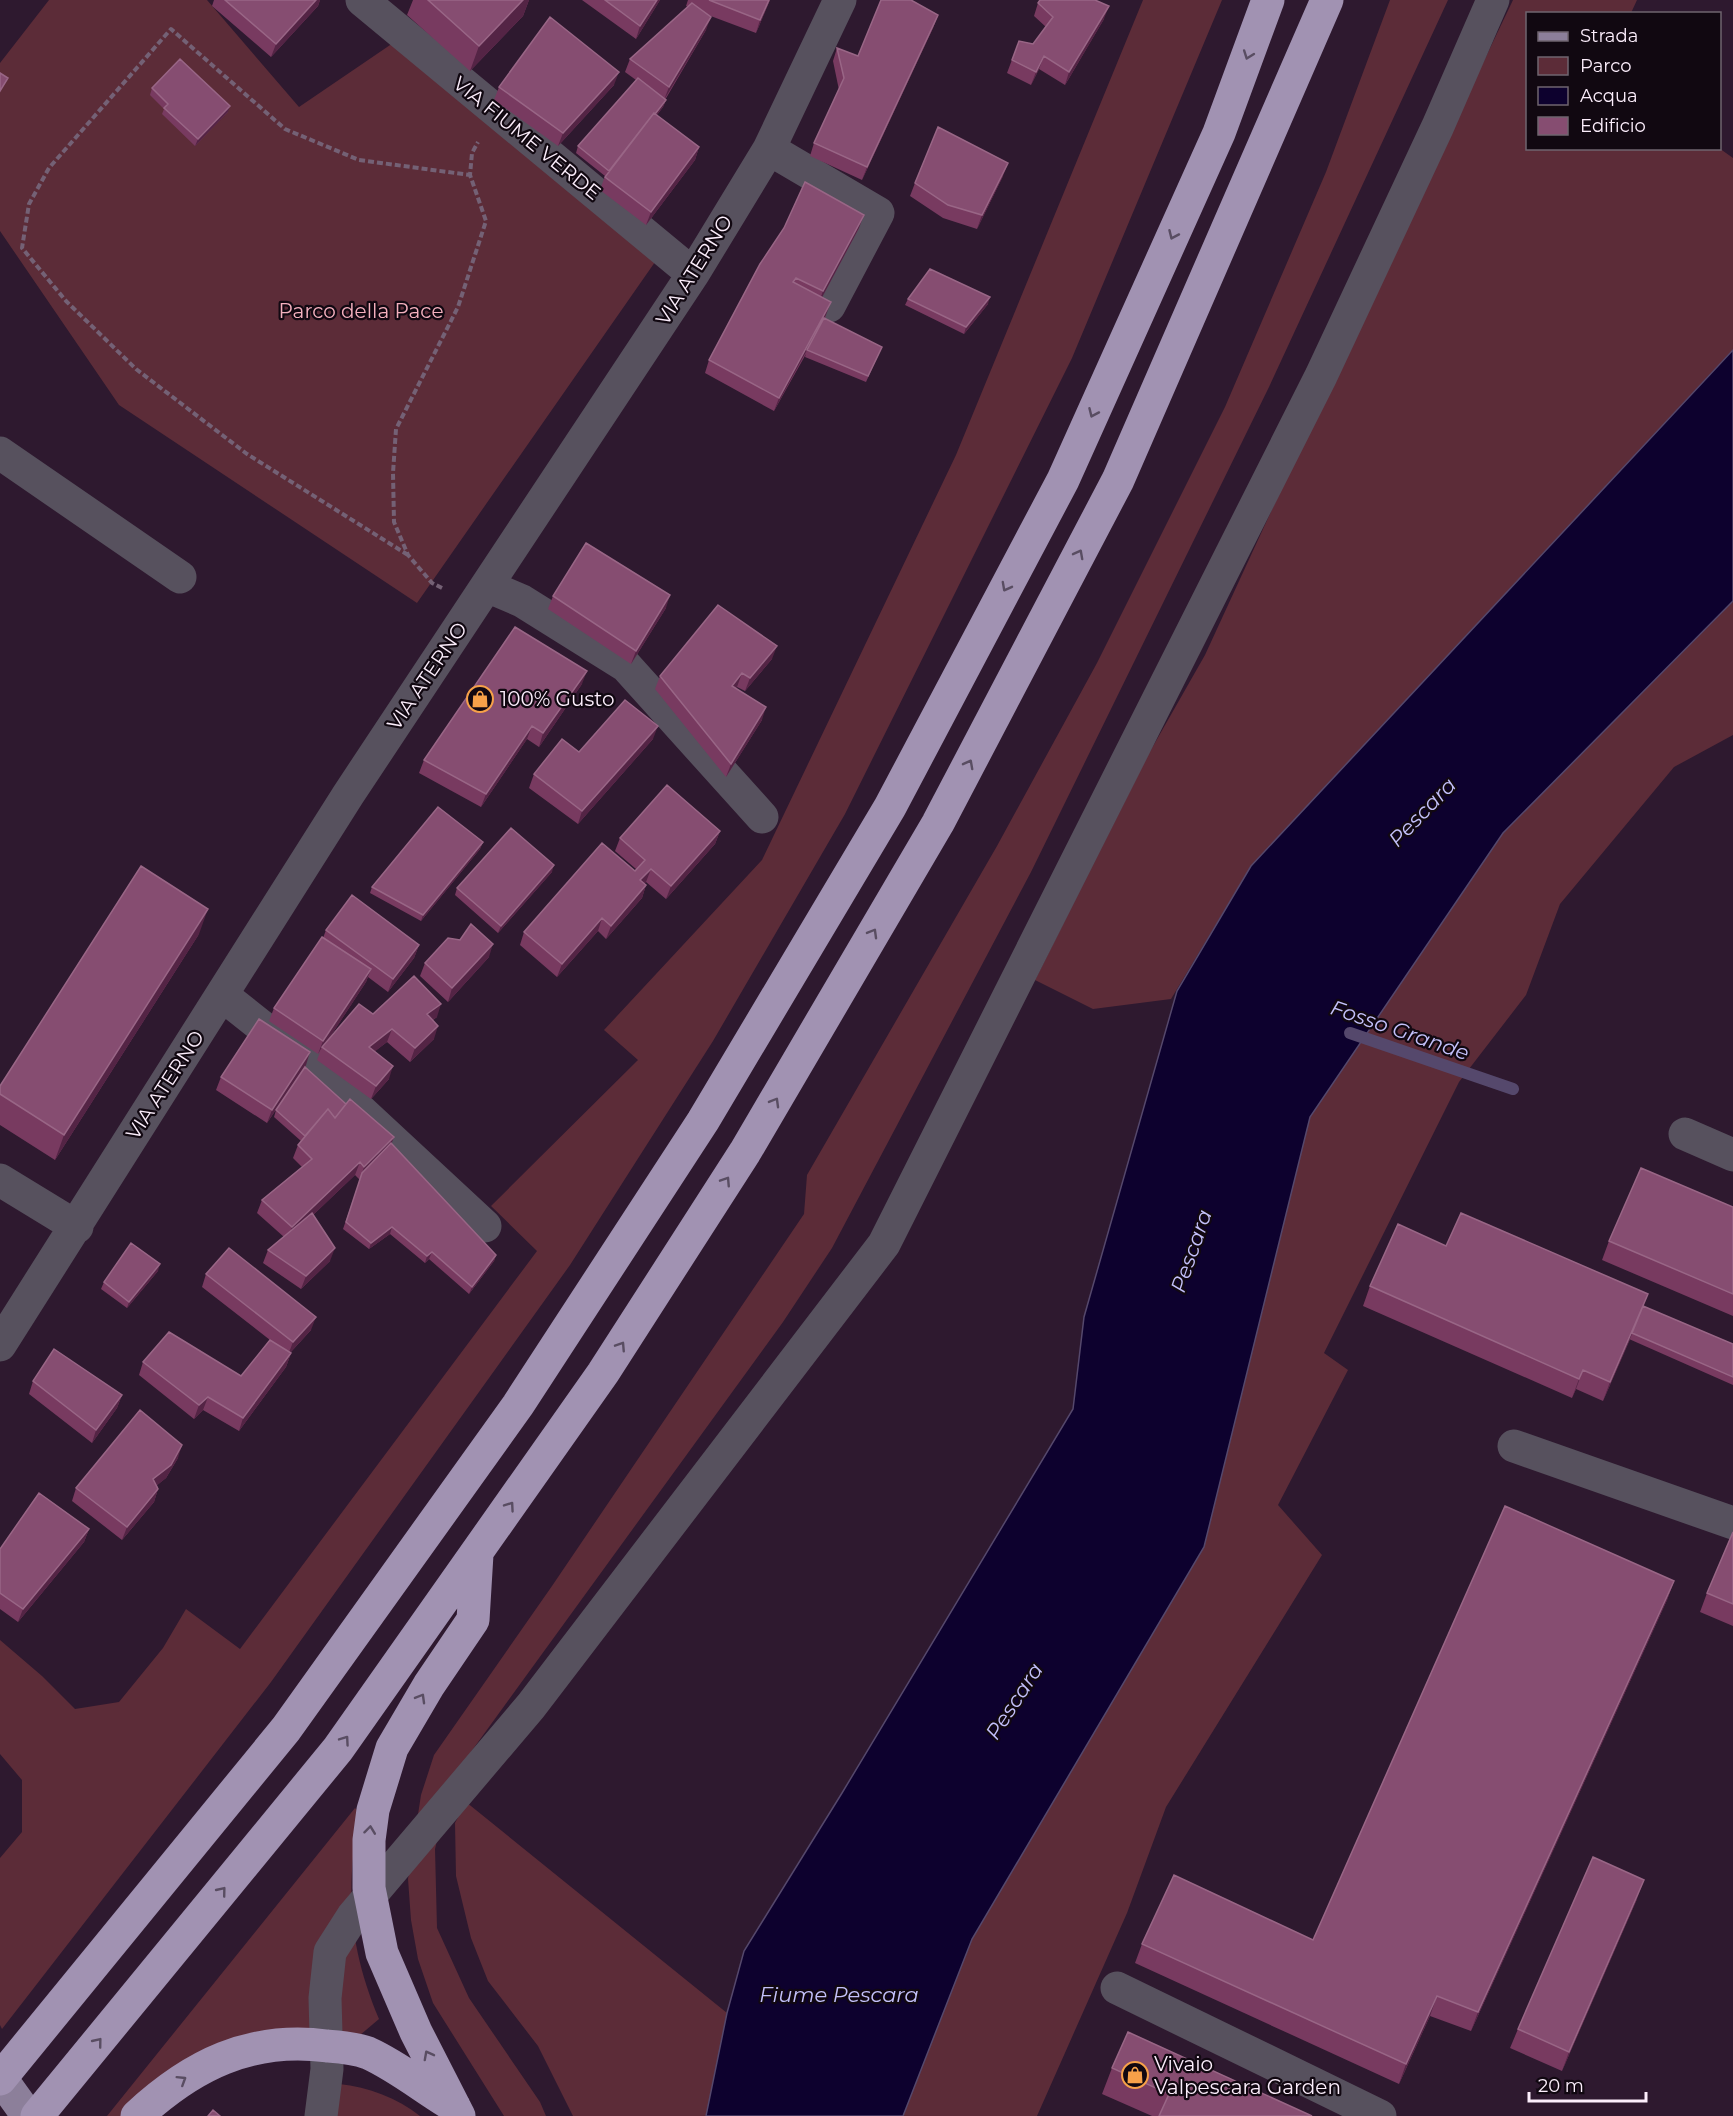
<svg xmlns="http://www.w3.org/2000/svg" width="1733" height="2116" font-family="Montserrat,sans-serif">
	<rect width="100%" height="100%" fill="#2e192f"/>
	<path fill="#5c2c38" d="M49,0H207L299,107L396,41L662,252L417,603L119,405L0,231V63Z
		M1143,0H1222L1072,358L845,814L713,1041L570,1265L271,1682L2,2029L0,2025V1858L22,1832V1780L0,1754V1640L42,1676L75,1709L119,1702L163,1648L186,1609L240,1649L537,1251L491,1206L638,1060L604,1030L762,860L956,455Z
		M1390,0H1448L1269,387L1031,872L832,1248L783,1322L452,1778L435,1849L437,1928L469,1998L540,2102L546,2116H504L433,2003L418,1959L411,1920L408,1879L421,1795L434,1755L552,1586L804,1214L807,1175L997,846L1097,663L1225,407L1326,172Z
		M1513,0H1637L1631,13L1528,14V148H1719L1733,158V350L1251,866L1171,999L1093,1009L1035,980L1148,755L1205,655L1332,379Z
		M1733,601V735L1674,767L1560,904L1526,995L1459,1082L1324,1353L1348,1370L1278,1505L1322,1555L1166,1807L1127,1913L1037,2116H903L972,1939L1204,1547L1310,1117L1503,833Z
		M466,1802L727,2013L706,2116H573L538,2046L488,1981L471,1938L456,1876L455,1823Z
		M355,1808L359,1812C346,1890 348,1945 379,2019L353,2041L268,2039L130,2116H107Z
		M339,2084C369,2087 397,2098 420,2116H334Z"/>
	<path fill="#0d012e" stroke="#55486c" stroke-width="1.5" d="M1733,350V601L1503,833L1310,1117L1204,1547L972,1939L903,2116H706L727,2013L744,1951L842,1793L1073,1409L1084,1317L1177,991L1251,866Z"/>
	<g fill="none" stroke-linecap="round" stroke-linejoin="round">
		<path stroke="#55486c" stroke-width="12" d="M1350,1033L1513,1089"/>
		<path stroke="#746175" stroke-width="4" stroke-dasharray="6 3" stroke-linecap="butt" d="M408,555L247,454L136,369L66,301L22,248L29,204L49,168L171,29L285,129L359,160L470,175
			M442,588L432,583L408,555L394,522L393,473L396,429L458,307L486,221L470,175L472,153L478,142"/>
		<path stroke="#57515e" stroke-width="33" d="M362,0L693,274
			M769,149L878,213L829,306
			M0,453L180,577
			M487,586L522,601L626,666L762,817
			M222,995L318,1071L485,1226
			M1685,1134L1733,1155
			M0,1180L77,1227
			M0,1345L348,795L693,274L769,149L840,0
			M1514,1446L1733,1523
			M1117,1988L1380,2116
			M321,2116L327,2069L325,1998L330,1952L353,1916L531,1706L884,1244L1321,376L1438,126L1493,0"/>
		<path stroke="#8c7f9a" stroke-width="33" d="M0,2077L28,2116"/>
		<path stroke="#a192b2" stroke-width="33" d="M0,2079L286,1729L518,1405L703,1121L890,807L1063,480L1219,133L1268,0
			M37,2116L338,1749L603,1373L745,1152L938,823L1118,480L1327,0
			M137,2116C192,2065 250,2036 327,2046C340,2047 355,2048 368,2053C399,2067 425,2089 454,2106
			M459,2116L416,2032L382,1953L369,1888V1840L373,1810L392,1748L429,1685L473,1620L477,1554"/>
	</g>
	<path fill="#783a60" d="M214,0H320L318,6L271,57L212,6Z
		M413,0H529L523,16L470,71L407,15Z
		M582,0H660L636,39Z
		M688,0H770L756,33L708,15L706,30L665,100H666L663,107L657,115L699,147L695,160L646,225L600,190L605,176L576,153L578,146L636,80L625,72L630,59L688,7L686,6Z
		M1038,3L1104,19L1065,85L1039,69L1031,85L1007,73L1019,41L1033,44L1046,27L1034,16Z
		M938,15L933,28L862,180L810,156L814,143L839,90L833,61L837,48L858,56Z
		M614,85L558,146L494,100L499,87Z
		M152,88L228,112L195,146L162,114L164,109L150,95Z
		M1003,176L977,229L943,218L910,196L915,183Z
		M859,228L822,297L826,315L825,319L882,347L866,382L805,357L806,354L774,411L705,373L709,360L760,264Z
		M908,299L988,304L964,334L905,305Z
		M553,596L666,608L631,664L548,609Z
		M772,659L745,691L737,687L735,688L762,720L726,777L655,689L660,676Z
		M582,684L539,747L527,739L481,807L419,773L424,760Z
		M653,739L578,824L529,788L534,774L579,752Z
		M720,831L715,844L666,899L646,882L644,883L646,885L642,898L606,939L598,931L557,977L520,945L524,932L635,871L636,869L615,851L620,838Z
		M483,842L480,849L421,921L370,893L372,887Z
		M552,872L498,933L455,895L457,888Z
		M326,930L419,945L414,958L388,992L368,977L366,982L328,1040L373,1014L437,1017L433,1020L434,1039L410,1062L387,1042L375,1051L389,1079L371,1099L317,1060L320,1052L318,1054L269,1021L274,1008L323,938Z
		M199,934L55,1160L0,1125V1086Z
		M489,957L448,1002L420,976L425,963Z
		M306,1065L267,1123L216,1090L221,1077Z
		M346,1104L394,1137L391,1143L496,1255L494,1261L469,1294L429,1259L425,1263L390,1234L369,1249L343,1229L360,1180L355,1175L313,1215L330,1261L301,1289L263,1263L268,1250L284,1237L257,1213L262,1200L302,1167L293,1158L298,1145L301,1141L274,1117L276,1110Z
		M1733,1207V1316L1602,1260L1609,1241Z
		M1446,1246L1643,1306L1733,1344V1385L1629,1339L1631,1337L1603,1401L1576,1389L1572,1398L1363,1306L1370,1286Z
		M158,1271L127,1308L101,1289L104,1282Z
		M206,1274L311,1330L290,1353H291L286,1367L239,1431L203,1410L194,1419L139,1375L143,1362L241,1376L270,1340L202,1287Z
		M33,1381L122,1395L117,1408L92,1443L29,1394Z
		M178,1458L166,1478L157,1485L158,1489L154,1502L122,1540L72,1501L76,1488Z
		M89,1529L84,1542L18,1622L0,1609V1549Z
		M1733,1532V1626L1700,1612L1707,1593Z
		M1674,1581L1667,1600L1471,2031L1430,2016L1399,2084L1135,1963L1142,1944L1313,1940Z
		M1637,1899L1562,2071L1510,2048L1518,2029Z
		M1112,2068L1312,2116H1152L1102,2094Z"/>
	<path fill="#542445" d="M316,0H320L318,6L271,57L276,44Z
		M523,0H529L523,16L470,71L479,46Z
		M657,0H660L636,39L640,26Z
		M769,0H770L756,33L760,20Z
		M1109,6L1104,19L1065,85L1069,72Z
		M938,15L933,28L862,180L867,167Z
		M711,17L706,30L664,100L669,87Z
		M1044,56L1039,69L1031,85L1036,72Z
		M619,72L614,85L558,146L563,133Z
		M666,100L663,107L608,179Z
		M230,106L228,112L195,146L198,139Z
		M699,147L695,160L646,225L651,212Z
		M1008,163L1003,176L977,229L982,215Z
		M864,215L859,228L818,305L823,291Z
		M990,297L988,304L964,334L966,327Z
		M831,302L826,315L774,411L779,398Z
		M670,595L666,608L631,664L636,651Z
		M777,646L772,659L745,691L750,678Z
		M587,671L582,684L539,747L543,733Z
		M742,673L737,687L727,699L732,686Z
		M766,707L762,720L726,777L731,764Z
		M532,726L527,739L481,807L486,794Z
		M658,726L653,739L578,824L582,811Z
		M720,831L715,844L666,899L671,886Z
		M483,842L480,849L421,921L423,915Z
		M554,865L552,872L498,933L501,926Z
		M651,869L646,882L636,893L640,880Z
		M646,885L642,898L606,939L611,926Z
		M208,909L199,934L55,1160L64,1135Z
		M602,918L598,931L557,977L562,964Z
		M493,944L489,957L448,1002L452,988Z
		M419,945L414,958L388,992L393,979Z
		M371,969L366,982L323,1048L322,1047L318,1054L323,1041Z
		M441,1004L437,1017L422,1027L427,1014Z
		M438,1026L434,1039L410,1062L415,1048Z
		M392,1029L387,1042L364,1060L369,1047Z
		M310,1052L306,1065L267,1123L272,1110Z
		M393,1066L389,1079L371,1099L376,1086Z
		M394,1137L389,1150L360,1180L364,1167Z
		M360,1162L355,1175L287,1240L292,1227Z
		M392,1227L390,1234L369,1249L371,1243Z
		M335,1248L330,1261L301,1289L306,1276Z
		M432,1252L429,1259L425,1263L427,1256Z
		M496,1255L494,1261L469,1294L472,1287Z
		M160,1264L158,1271L127,1308L129,1302Z
		M1648,1294L1641,1313L1603,1401L1610,1382Z
		M316,1317L311,1330L288,1355L293,1342Z
		M291,1353L286,1367L239,1431L243,1418Z
		M1583,1370L1576,1389L1572,1398L1579,1379Z
		M122,1395L117,1408L92,1443L96,1430Z
		M208,1397L203,1410L194,1419L199,1405Z
		M182,1445L178,1458L166,1478L149,1492L153,1479Z
		M158,1489L154,1502L122,1540L127,1527Z
		M89,1529L84,1542L18,1622L23,1609Z
		M1674,1581L1667,1600L1471,2031L1478,2012Z
		M1644,1880L1637,1899L1562,2071L1569,2052Z
		M1437,1996L1430,2016L1399,2084L1406,2064Z"/>
	<path fill="#864d71" stroke="#996686" stroke-width="1.5" d="M225,0H316L276,44Z
		M428,0H523L479,46Z
		M605,0H657L640,26Z
		M709,0H769L760,20Z
		M881,0H911L938,15L867,167L814,143L844,78L837,48L858,56Z
		M1040,0H1095L1109,6L1069,72L1044,56L1036,72L1012,60L1019,41L1033,44L1053,17L1038,3Z
		M692,3L711,17L669,87L630,59Z
		M550,17L619,72L563,133L499,87Z
		M180,59L230,106L198,139L164,108L168,104L152,88Z
		M0,73L8,78L0,91Z
		M638,78L666,100L655,114L654,113L609,171L578,146Z
		M654,113L699,147L651,212L605,177Z
		M938,127L1008,163L982,215L948,205L915,183Z
		M805,182L864,215L823,291L796,278L793,282L831,302L779,398L709,360L760,264L784,228Z
		M930,269L990,297L966,327L908,299Z
		M824,318L882,347L868,376L807,350Z
		M586,543L670,595L636,651L553,596Z
		M718,605L777,646L750,678L742,673L732,686L766,707L731,764L660,676Z
		M515,627L587,671L543,733L532,726L486,794L424,760Z
		M625,700L658,726L582,811L534,774L562,739L579,752Z
		M667,785L720,831L671,886L651,869L640,880L646,885L611,926L602,918L562,964L524,932L602,843L635,871L645,860L620,838Z
		M438,807L483,842L423,915L372,887Z
		M511,828L554,865L501,926L457,888Z
		M141,866L208,909L64,1135L0,1094V1086Z
		M352,895L419,945L393,979L326,930Z
		M471,924L493,944L452,988L425,963L448,938L460,940Z
		M322,937L371,969L323,1041L274,1008Z
		M414,976L441,1004L427,1014L438,1026L415,1048L392,1029L369,1047L393,1066L376,1086L322,1047L359,1004L373,1014Z
		M259,1019L310,1052L272,1110L221,1077Z
		M305,1067L346,1104L335,1118L328,1109L305,1136L276,1110Z
		M350,1099L394,1137L364,1167L360,1162L292,1227L262,1200L312,1159L298,1145L328,1109L335,1118Z
		M391,1143L496,1255L472,1287L432,1252L427,1256L392,1227L371,1243L346,1222L362,1173Z
		M1641,1168L1733,1207V1294L1609,1241Z
		M312,1213L335,1248L306,1276L268,1250Z
		M1461,1213L1648,1294L1610,1382L1583,1370L1579,1379L1370,1286L1398,1224L1446,1246Z
		M131,1243L160,1264L129,1302L104,1282Z
		M229,1248L316,1317L293,1342L206,1274Z
		M1643,1306L1733,1344V1377L1632,1333Z
		M169,1332L241,1376L270,1340L291,1353L243,1418L208,1397L199,1405L143,1362Z
		M54,1349L122,1395L96,1430L33,1381Z
		M140,1410L182,1445L171,1465L153,1479L158,1489L127,1527L76,1488Z
		M39,1493L89,1529L23,1609L0,1593V1549Z
		M1505,1506L1674,1581L1478,2012L1437,1996L1406,2064L1142,1944L1174,1875L1313,1940Z
		M1733,1532V1604L1707,1593Z
		M1593,1857L1644,1880L1569,2052L1518,2029Z
		M1128,2032L1312,2116H1159L1169,2094L1112,2068Z
		M213,2110L220,2116H208Z"/>
	<defs><path id="oneway-chevron" d="M-2-3.5L2.5 0L-2 3.5" fill="none" stroke-width="1.6" stroke-linecap="round" stroke-linejoin="round" transform="scale(1.5)"/></defs>
	<g stroke="#594d62">
		<use href="#oneway-chevron" transform="translate(1248 55) rotate(110)"/>
		<use href="#oneway-chevron" transform="translate(1173 235) rotate(114)"/>
		<use href="#oneway-chevron" transform="translate(1093 413) rotate(114)"/>
		<use href="#oneway-chevron" transform="translate(1079 554) rotate(-62)"/>
		<use href="#oneway-chevron" transform="translate(1006 587) rotate(118)"/>
		<use href="#oneway-chevron" transform="translate(969 764) rotate(-62)"/>
		<use href="#oneway-chevron" transform="translate(873 933) rotate(-60)"/>
		<use href="#oneway-chevron" transform="translate(775 1102) rotate(-60)"/>
		<use href="#oneway-chevron" transform="translate(726 1181) rotate(-57)"/>
		<use href="#oneway-chevron" transform="translate(621 1346) rotate(-57)"/>
		<use href="#oneway-chevron" transform="translate(510 1506) rotate(-55)"/>
		<use href="#oneway-chevron" transform="translate(421 1698) rotate(-60)"/>
		<use href="#oneway-chevron" transform="translate(345 1740) rotate(-55)"/>
		<use href="#oneway-chevron" transform="translate(370 1830) rotate(-83)"/>
		<use href="#oneway-chevron" transform="translate(222 1891) rotate(-51)"/>
		<use href="#oneway-chevron" transform="translate(98 2042) rotate(-51)"/>
		<use href="#oneway-chevron" transform="translate(428 2055) rotate(-118)"/>
		<use href="#oneway-chevron" transform="translate(182 2080) rotate(-32)"/>
	</g>
	<defs>
		<symbol id="shop-ring" viewBox="-11 -11 22 22"><circle r="9.5" fill="#110811" stroke="#f7a149" stroke-width="1.5"/><path d="M-5-2.5h2.3a2.7 3.5 0 0 1 5.4 0H5L5.5 6h-11ZM-1.5-2.5h3a1.5 2.3 0 0 0-3 0Z" fill="#f7a149"/></symbol>
	</defs>
	<g fill-rule="evenodd">
		<use href="#shop-ring" x="465" y="684" width="30" height="30"/>
		<use href="#shop-ring" x="1120" y="2060" width="30" height="30"/>
	</g>
	<g text-anchor="middle" dominant-baseline="central" stroke-width="4.5" stroke-linejoin="round" paint-order="stroke">
		<g font-size="20" fill="#fceefc" stroke="#110811">
			<text transform="translate(527 138) rotate(39)">VIA FIUME VERDE</text>
			<text transform="translate(694 270) rotate(-58)">VIA ATERNO</text>
			<text transform="translate(427 676) rotate(-56)">VIA ATERNO</text>
			<text transform="translate(165 1085) rotate(-57)">VIA ATERNO</text>
		</g>
		<g font-size="20" fill="#f4b0be" stroke="#110811">
			<text x="361" y="311">Parco della Pace</text>
		</g>
		<g font-size="20" fill="#fceefc" stroke="#110811" text-anchor="start">
			<text x="500" y="699">100% Gusto</text>
			<text x="1154" y="2064">Vivaio<tspan x="1154" dy="23">Valpescara Garden</tspan></text>
		</g>
		<g font-size="21" font-style="italic" fill="#c3c0fa" stroke="#110811">
			<text transform="translate(1422 812) rotate(-46)">Pescara</text>
			<text transform="translate(1400 1030) rotate(19)">Fosso Grande</text>
			<text transform="translate(1191 1251) rotate(-71)">Pescara</text>
			<text transform="translate(1014 1701) rotate(-57)">Pescara</text>
			<text x="839" y="1994">Fiume Pescara</text>
		</g>
	</g>
	<rect x="1526" y="12" width="195" height="138" fill="#110811" stroke="#6f646f" stroke-width="1.5"/>
	<rect x="1538" y="32" width="30" height="9" fill="#8c7f9a" stroke="#6f646f" stroke-width="1.5"/>
	<text x="1580" y="42" font-size="18" fill="#fceefc">Strada</text>
	<rect x="1538" y="57" width="30" height="18" fill="#5c2c38" stroke="#6f646f" stroke-width="1.5"/>
	<text x="1580" y="72" font-size="18" fill="#fceefc">Parco</text>
	<rect x="1538" y="87" width="30" height="18" fill="#0d012e" stroke="#6f646f" stroke-width="1.5"/>
	<text x="1580" y="102" font-size="18" fill="#fceefc">Acqua</text>
	<rect x="1538" y="117" width="30" height="18" fill="#864d71" stroke="#6f646f" stroke-width="1.5"/>
	<text x="1580" y="132" font-size="18" fill="#fceefc">Edificio</text>
	<path d="M1529 2092v9h117v-9" fill="none" stroke="#fceefc" stroke-width="3"/>
	<text x="1538" y="2092" font-size="18" fill="#fceefc" stroke="#110811" stroke-width="4.5" paint-order="stroke">20 m</text>
</svg>
